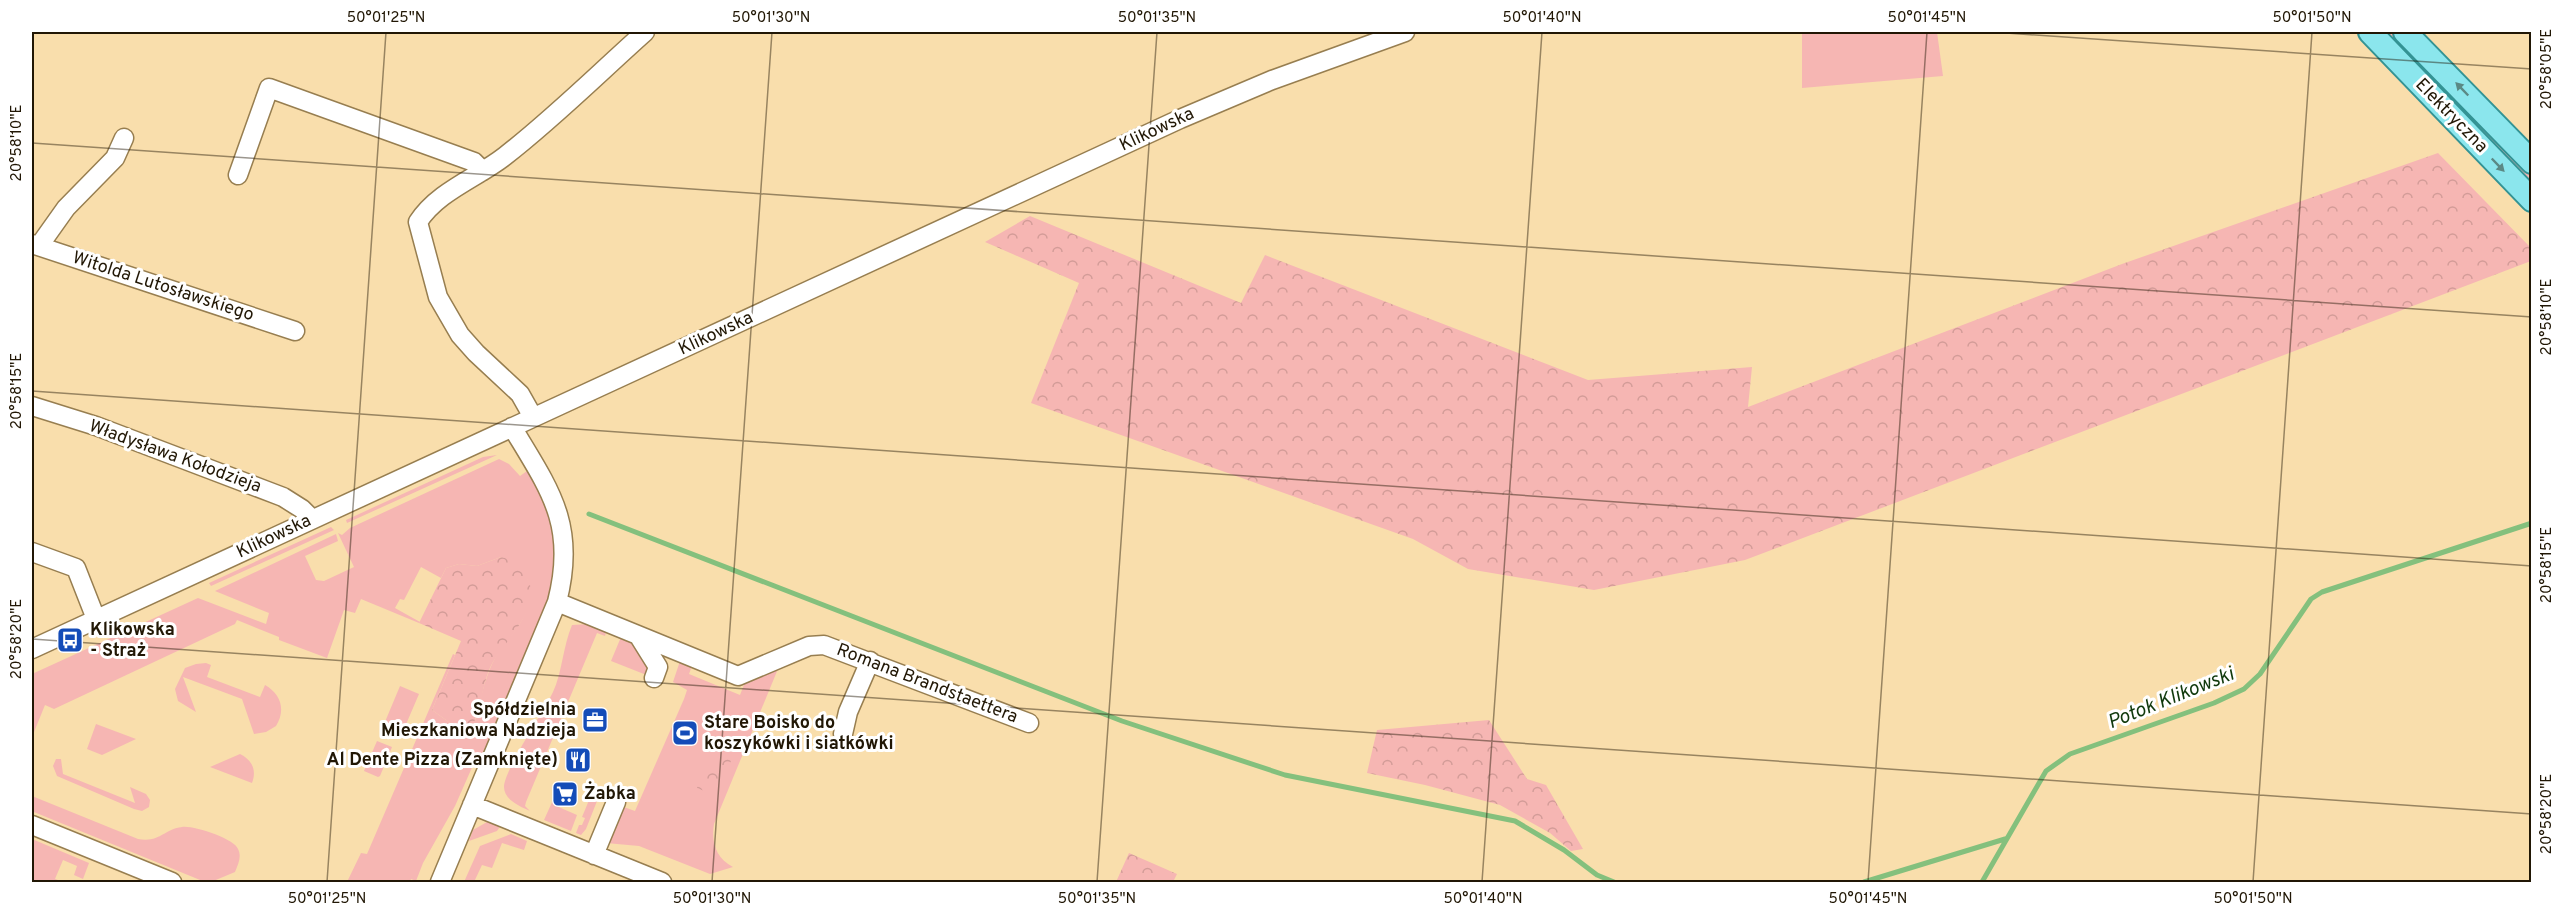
<svg xmlns="http://www.w3.org/2000/svg" width="2563" height="914" font-family="Overpass,sans-serif">
	<defs>
		<pattern id="forest-crowns" width="20" height="18" patternUnits="userSpaceOnUse" patternTransform="scale(1.5)"><rect width="20" height="18" fill="#f6b6b3"/><path d="M2 6a3 3 0 1 1 6 0M12 15a3 3 0 1 1 6 0" fill="none" stroke="#d39c98"/></pattern>
	</defs>
	<rect width="100%" height="100%" fill="#f9deac"/>
	<path fill="#f6b6b3" d="M1802,32H1937L1943,76L1802,88Z
		M2385,32H2397L2531,172V186Z
		M497,455L347,523L346,520L483,457Z
		M499,459L509,464L520,476L527,471C575,540 553,593 523,663C509,697 493,730 478,764L474,763L455,806L423,863L416,881L411,879L410,882H347L361,853L367,854L453,654L455,655L432,710L453,725L476,719C480,700 484,682 492,664C508,631 534,624 528,580L501,557L477,566L459,564L446,568L441,578L421,567L404,600L400,599L395,608L420,622L419,623L361,599L355,613L344,610L327,658L279,640V637L237,620L235,624L54,709L45,705L32,737V674L198,598L266,624L269,613L215,591L336,534L338,541L305,556L316,580L324,581L354,567L338,533L342,535L350,528Z
		M331,527L334,530L211,586L209,583Z
		M589,624L606,632L605,636L597,633L526,802L525,806L530,811C521,807 504,800 504,787C504,770 544,711 553,692C562,673 563,646 572,625Z
		M621,637C638,644 650,656 649,676L611,661Z
		M680,661L693,663L689,674L740,695L747,677L780,664L714,824C711,843 716,858 733,867L710,874L639,846L606,843L621,806L635,811L684,699L687,690L673,682Z
		M206,663L211,665L207,677L260,697L265,685C281,694 286,710 276,726L266,732L254,734L242,699L183,677L196,712L178,701L175,689L185,668L196,664Z
		M400,686L419,694L404,729L394,733L382,729Z
		M96,724L136,739L102,755L87,749Z
		M377,741L392,747L380,776L378,777L364,771Z
		M240,754C252,760 257,770 252,783L210,767Z
		M56,759H61L63,774L135,803L130,787L146,794L150,800L149,807L142,811L134,809L57,776L53,766Z
		M592,793L599,796L586,829L581,835L576,833L579,825H582L585,818L582,817Z
		M32,796L138,839C160,843 164,829 182,827C193,825 235,839 238,849C242,857 238,864 235,872L211,882H205L34,812L32,810Z
		M553,800L555,801L554,805L577,815L571,831L544,820Z
		M487,822L501,825L497,831L469,841L473,830Z
		M511,834L527,841L524,850L502,843L492,868L482,865L474,882H464L480,846Z
		M32,839L89,863L83,879L74,875L77,866L63,860L55,879L64,882H32Z"/>
	<path fill="url(#forest-crowns)" d="M2438,153L2531,248V261L1745,560L1594,590L1468,569L1413,539L1031,403L1079,283L985,242L1030,216L1241,303L1265,255L1588,380L1752,367L1748,407L2122,264Z
		M501,557C512,559 520,566 526,576C545,606 506,639 493,662C481,683 483,708 471,728L456,731L453,725L432,710L461,641L419,623L446,568L459,564L477,566Z
		M1489,720L1527,779L1546,785L1583,849L1571,851L1550,833L1500,805L1425,785L1367,773L1377,730Z
		M717,740L736,749L716,796L697,788Z
		M1129,853L1177,874L1173,882H1116Z"/>
	<g fill="none" stroke-linecap="round" stroke-linejoin="round">
		<path stroke="#84c07d" stroke-width="5" d="M589,514L1122,721L1285,775L1515,821L1564,850L1597,875L1614,882
			M1864,882L2005,839
			M1982,882L2046,771L2070,754L2214,703L2244,689L2260,674L2311,599L2322,592L2532,523"/>
		<defs>
			<path id="minor" d="M238,175L269,88L474,162L483,171
				M32,244L295,331
				M39,246L66,208L115,158L124,138
				M32,406L96,426L283,497L302,509L312,519
				M533,417L520,394L476,353L460,335L438,297L418,222C438,191 477,178 505,156C554,118 599,73 645,32
				M32,552L76,568L96,619
				M557,602L738,676L809,646L824,645L1029,723
				M638,635L658,667L654,678
				M32,649L1180,119L1272,80L1405,32
				M843,734L848,712L870,661
				M472,805L662,882
				M32,825L172,882
				M594,855L616,802
				M440,882L557,602C577,525 550,490 512,427"/>
			<path id="major" d="M2370,32L2532,200
				M2405,32L2532,162"/>
		</defs>
		<use href="#minor" stroke="#977e50" stroke-width="21"/>
		<use href="#major" stroke="#349394" stroke-width="26"/>
		<use href="#minor" stroke="#fff" stroke-width="18"/>
		<use href="#major" stroke="#8be6ed" stroke-width="22"/>
	</g>
	<defs><path id="oneway-solid" d="M-6-.8H1V-3.2L6.5 0L1 3.2V.8H-6Z" transform="scale(1.5)"/></defs>
	<g fill="#5b8985">
		<use href="#oneway-solid" transform="translate(2462 89) rotate(-134)"/>
		<use href="#oneway-solid" transform="translate(2498 165) rotate(46)"/>
	</g>
	<path fill="none" stroke="#211705" stroke-width="1.5" stroke-opacity="0.45" d="M1992,32L2532,69M32,143L2532,317M32,391L2532,566M32,639L2532,814M327,882L386,32M712,882L772,32M1097,882L1157,32M1482,882L1542,32M1868,882L1927,32M2253,882L2312,32"/>
	<defs>
		<symbol id="bus-square" viewBox="-11 -11 22 22"><rect x="-9" y="-9" width="18" height="18" rx="4" fill="#144cb8" stroke="#fff"/><path d="M-5-6H5V4H4V6H2V4H-2V6H-4V4H-5ZM-3.5-4V0h7V-4ZM-3.5 1.2v1.5H-2V1.2ZM2 1.2v1.5H3.5V1.2Z" fill="#fff"/></symbol>
		<symbol id="office-square" viewBox="-11 -11 22 22"><rect x="-9" y="-9" width="18" height="18" rx="4" fill="#144cb8" stroke="#fff"/><path d="M-6-3h4V-5.5h4V-3h4V5H-6ZM-1-4.5V-3h2v-1.5ZM-6 0V1H6V0Z" fill="#fff"/></symbol>
		<symbol id="stadium-square" viewBox="-11 -11 22 22"><rect x="-9" y="-9" width="18" height="18" rx="4" fill="#144cb8" stroke="#fff"/><path d="M0-5a6.5 5 0 1 0 0 10a6.5 5 0 1 0 0-10ZM-3.5-1.8h7v3.6h-7Z" fill="#fff"/></symbol>
		<symbol id="restaurant-square" viewBox="-11 -11 22 22"><rect x="-9" y="-9" width="18" height="18" rx="4" fill="#144cb8" stroke="#fff"/><path d="M-5-6h1v4h1v-4h1v4h1v-4h1v5L-1.5 .5V6h-2V.5L-5-1ZM5-6V6H3V1.5H1.5Q1.5-4 5-6Z" fill="#fff"/></symbol>
		<symbol id="supermarket-square" viewBox="-11 -11 22 22"><rect x="-9" y="-9" width="18" height="18" rx="4" fill="#144cb8" stroke="#fff"/><path d="M-6-5.5h2.5l.6 2H6L4.5 2H-2.5L-4.4-4H-6ZM-1.5 3.2a1.3 1.3 0 1 0 .1 0ZM3 3.2a1.3 1.3 0 1 0 .1 0Z" fill="#fff"/></symbol>
	</defs>
	<g fill-rule="evenodd">
		<use href="#bus-square" x="55" y="625" width="30" height="30"/>
		<use href="#office-square" x="580" y="705" width="30" height="30"/>
		<use href="#stadium-square" x="670" y="718" width="30" height="30"/>
		<use href="#restaurant-square" x="563" y="745" width="30" height="30"/>
		<use href="#supermarket-square" x="550" y="779" width="30" height="30"/>
	</g>
	<g text-anchor="middle" dominant-baseline="central" stroke-width="6" stroke-linejoin="round" paint-order="stroke">
		<g font-size="18" fill="#211705" stroke="#fff">
			<text transform="translate(2451 116) rotate(46)">Elektryczna</text>
			<text transform="translate(1157 130) rotate(-25)">Klikowska</text>
			<text transform="translate(163 287) rotate(18)">Witolda Lutosławskiego</text>
			<text transform="translate(716 334) rotate(-25)">Klikowska</text>
			<text transform="translate(175 457) rotate(20)">Władysława Kołodzieja</text>
			<text transform="translate(274 537) rotate(-25)">Klikowska</text>
			<text transform="translate(927 684) rotate(21)">Romana Brandstaettera</text>
		</g>
		<g font-size="18" font-weight="bold" fill="#211705" stroke="#fff" text-anchor="start">
			<text x="90" y="630">Klikowska<tspan x="90" dy="21">- Straż</tspan></text>
			<text x="576" y="710" text-anchor="end">Spółdzielnia<tspan x="576" dy="21">Mieszkaniowa Nadzieja</tspan></text>
			<text x="704" y="723">Stare Boisko do<tspan x="704" dy="21">koszykówki i siatkówki</tspan></text>
			<text x="558" y="760" text-anchor="end">Al Dente Pizza (Zamknięte)</text>
			<text x="584" y="794">Żabka</text>
		</g>
		<g font-size="20" font-style="italic" fill="#10390c" stroke="#fff">
			<text transform="translate(2171 699) rotate(-22)">Potok Klikowski</text>
		</g>
	</g>
	<rect width="2563" height="914" fill="none" stroke="#ffffff" stroke-width="66"/>
	<rect x="33" y="33" width="2497" height="848" fill="none" stroke="#211705" stroke-width="2"/>
	<g font-size="15" text-anchor="middle" fill="#211705">
		<text x="386" y="22">50°01'25"N</text>
		<text x="771" y="22">50°01'30"N</text>
		<text x="1157" y="22">50°01'35"N</text>
		<text x="1542" y="22">50°01'40"N</text>
		<text x="1927" y="22">50°01'45"N</text>
		<text x="2312" y="22">50°01'50"N</text>
		<text transform="translate(2546 69) rotate(-90)" y="5">20°58'05"E</text>
		<text transform="translate(16 143) rotate(-90)" y="5">20°58'10"E</text>
		<text transform="translate(2546 317) rotate(-90)" y="5">20°58'10"E</text>
		<text transform="translate(16 391) rotate(-90)" y="5">20°58'15"E</text>
		<text transform="translate(2546 565) rotate(-90)" y="5">20°58'15"E</text>
		<text transform="translate(16 639) rotate(-90)" y="5">20°58'20"E</text>
		<text transform="translate(2546 814) rotate(-90)" y="5">20°58'20"E</text>
		<text x="327" y="903">50°01'25"N</text>
		<text x="712" y="903">50°01'30"N</text>
		<text x="1097" y="903">50°01'35"N</text>
		<text x="1483" y="903">50°01'40"N</text>
		<text x="1868" y="903">50°01'45"N</text>
		<text x="2253" y="903">50°01'50"N</text>
	</g>
</svg>
